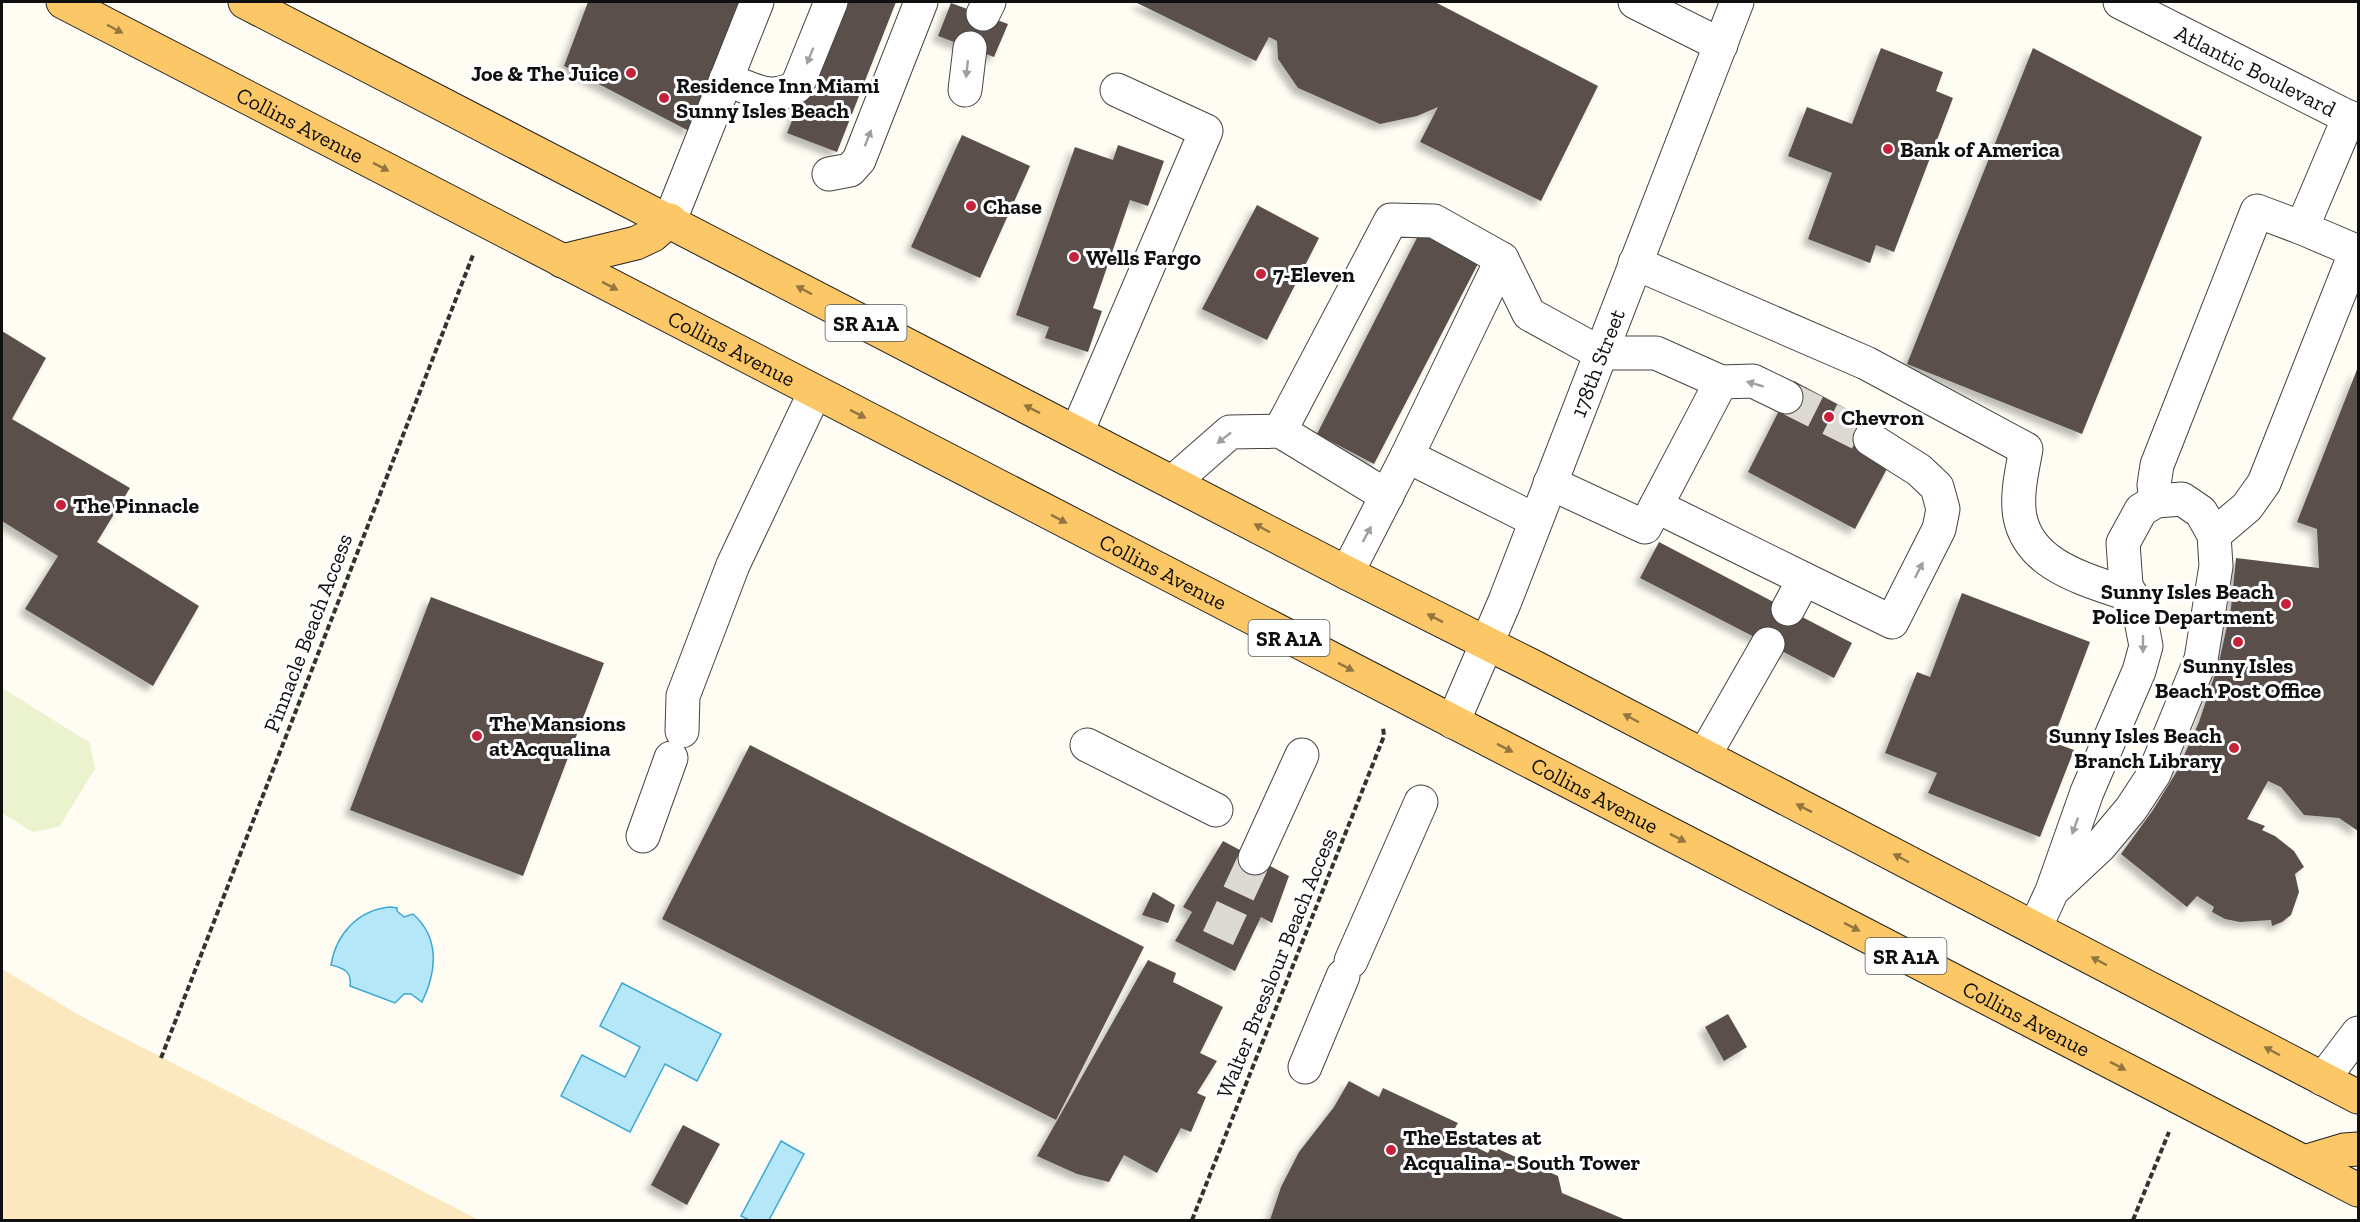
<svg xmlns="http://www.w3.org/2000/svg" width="2360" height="1222" font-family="'Zilla Slab',serif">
	<defs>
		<filter id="shadow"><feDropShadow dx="-5.5" dy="5.5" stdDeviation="3" flood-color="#0004"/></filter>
	</defs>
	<rect width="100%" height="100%" fill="#fffcf4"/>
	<path fill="#fce8be" d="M2,969L79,1015L479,1220H2Z"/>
	<path fill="#eaf3cd" d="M2,688L90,743L95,769L59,827L33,832L2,813Z"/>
	<path fill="#b6e7f8" stroke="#3ba7d2" stroke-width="1.5" d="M390,907L397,908V911L404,917L413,914C440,938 437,971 422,1002L411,994H404L395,1003L350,986C352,971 343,968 331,965C336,934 358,910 390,907Z
		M622,983L721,1034L697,1081L665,1064L630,1132L561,1096L582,1055L625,1077L640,1047L600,1026Z
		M781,1141L804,1154L769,1220H749L741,1216Z"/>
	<path fill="#5a504c" filter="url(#shadow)" d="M588,2H740L689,131L564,66Z
		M840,2H896L837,152L787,133Z
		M1135,2H1435L1598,86L1541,201L1420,142L1438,107L1417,116L1380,124L1298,88L1278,59L1277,41L1269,37L1256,61Z
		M951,3L1008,24L994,57L938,36Z
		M1881,48L1943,72L1936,91L1953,98L1894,252L1876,245L1870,263L1808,239L1832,173L1788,156L1807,107L1852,124Z
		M2033,48L2202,137L2082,434L1907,364Z
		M962,135L1030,166L980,278L911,247Z
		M1118,145L1164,161L1148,206L1130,200L1093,308L1102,311L1088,352L1045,338L1049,327L1016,315L1075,147L1113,160Z
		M1257,205L1319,238L1267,340L1202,309Z
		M1423,226L1482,256L1374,464L1317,434Z
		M2,331L46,358L12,419L130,488L97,542L199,606L153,686L25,609L58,556L2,521Z
		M2358,367V831L2339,818L2304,815L2281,787L2268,781L2247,819L2265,826L2262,830L2275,836L2294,851L2304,867L2295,874L2299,892L2291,915L2282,922L2272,926L2271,920L2240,922L2225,919L2212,912L2214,907L2197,896L2187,907L2121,854L2153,810L2177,771L2199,722L2219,662L2231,608L2236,558L2319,568L2317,529L2297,522Z
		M1794,381L1877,425L1889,465L1855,529L1748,472Z
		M1659,542L1852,643L1834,678L1640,578Z
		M1962,593L2090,642L2052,742L2074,750L2040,837L1928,793L1937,773L1885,753L1917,672L1930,677Z
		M431,597L604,663L523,876L350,810Z
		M750,745L1144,947L1056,1120L662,919Z
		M1223,841L1289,876L1272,923L1261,917L1235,971L1175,941L1192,912L1183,907Z
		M1153,892L1175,905L1168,923L1142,915Z
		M1148,960L1176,973L1173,982L1223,1007L1200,1053L1217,1061L1197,1093L1206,1097L1191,1132L1181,1128L1157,1173L1124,1155L1109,1182L1077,1174L1037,1156Z
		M1728,1014L1747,1047L1724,1061L1705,1027Z
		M1349,1081L1379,1097L1383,1088L1458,1123L1451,1135L1488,1153L1490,1149L1497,1151L1498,1149L1558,1176L1562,1193L1626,1220H1270L1281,1187L1299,1152L1334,1107Z
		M683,1125L720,1144L687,1205L651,1185Z"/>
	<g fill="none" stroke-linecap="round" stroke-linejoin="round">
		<path stroke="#dbd9d2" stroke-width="33" stroke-dasharray="33 16" stroke-linecap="butt" d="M1786,397L1870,439
			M1218,938L1255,858"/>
		<defs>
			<g id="minor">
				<path d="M1635,2L1721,45"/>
				<path id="s1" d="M2120,2L2358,122"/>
				<path d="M983,14L989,2"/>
				<path d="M726,79C752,89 772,103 797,86L831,2"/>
				<path d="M965,90L970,48"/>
				<path d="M829,174L850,170L859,160L921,2"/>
				<path d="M670,220L757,2"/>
				<path d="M1635,263L1866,363L2026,449C2022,471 2016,495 2020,517C2030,568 2090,580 2132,596"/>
				<path d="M1721,382L1753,381L1786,397"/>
				<path d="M1280,431L1391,220L1434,221L1502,259L1529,314L1600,353H1656L1721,382L1645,527L1550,483"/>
				<path d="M1077,432L1206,131L1117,90"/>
				<path d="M1407,456L1535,520"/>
				<path d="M1173,482L1230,432L1280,431L1387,496"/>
				<path d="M2156,501L2154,485L2157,465L2257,211L2302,228"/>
				<path d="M1656,506L1804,579L1788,609"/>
				<path d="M2214,535L2247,507L2264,483L2356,251L2302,228L2349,117"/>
				<path d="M1347,573L1407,456L1502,259"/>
				<path d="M1804,579L1892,622L1939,529L1943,509L1937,487L1919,470L1870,439"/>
				<path id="s2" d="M1453,722L1505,601L1737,2"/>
				<path d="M682,731L683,696L733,565L815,392"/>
				<path d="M1087,745L1216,810"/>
				<path d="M1704,756L1768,644"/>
				<path d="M643,836L671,758"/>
				<path d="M1255,858L1302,755"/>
				<path d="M2035,928L2052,891L2087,792L2139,671L2146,646L2140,615L2126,585L2123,543L2141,510L2156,501L2182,499L2201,512L2214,535L2216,566L2201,659L2154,774L2131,809L2100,846L2052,891"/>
				<path d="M1351,961L1421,802"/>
				<path d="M1305,1067L1343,976"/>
				<path d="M2323,1079L2358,1033"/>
			</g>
			<g id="major">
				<path id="s3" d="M63,2L2358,1190"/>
				<path d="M245,2L1347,573L1532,666L2358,1097"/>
				<path d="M562,261L636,243L653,235L670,220"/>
				<path d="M2304,1162L2344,1150L2358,1149"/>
			</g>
		</defs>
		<use href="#minor" stroke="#434343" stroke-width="35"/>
		<use href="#major" stroke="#212121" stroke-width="35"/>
		<path stroke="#323232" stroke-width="4" stroke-dasharray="6 3" stroke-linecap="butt" d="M161,1058L473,255
			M1192,1220L1384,736L1383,727
			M2133,1220L2169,1132"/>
		<use href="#minor" stroke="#fff" stroke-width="33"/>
		<use href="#major" stroke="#fcc766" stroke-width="33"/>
	</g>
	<defs><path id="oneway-solid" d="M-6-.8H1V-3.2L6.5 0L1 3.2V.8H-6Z" transform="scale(1.5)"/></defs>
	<g fill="#92753f">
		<use href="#oneway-solid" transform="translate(115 29) rotate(28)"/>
		<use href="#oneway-solid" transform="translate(381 167) rotate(27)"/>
		<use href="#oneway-solid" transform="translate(610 286) rotate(27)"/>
		<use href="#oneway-solid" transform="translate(804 290) rotate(-152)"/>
		<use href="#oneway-solid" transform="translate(1032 409) rotate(-153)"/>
		<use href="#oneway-solid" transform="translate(858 414) rotate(27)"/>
		<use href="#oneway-solid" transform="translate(1059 519) rotate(27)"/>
		<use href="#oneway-solid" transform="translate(1262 528) rotate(-152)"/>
		<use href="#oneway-solid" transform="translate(1435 618) rotate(-153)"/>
		<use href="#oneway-solid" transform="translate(1346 667) rotate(27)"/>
		<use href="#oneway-solid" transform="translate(1631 718) rotate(-152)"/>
		<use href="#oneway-solid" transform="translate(1505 748) rotate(27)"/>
		<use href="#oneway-solid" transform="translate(1804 808) rotate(-153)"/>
		<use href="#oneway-solid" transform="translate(1678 838) rotate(27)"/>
		<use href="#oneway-solid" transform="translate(1901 858) rotate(-152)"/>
		<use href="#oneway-solid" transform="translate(1852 927) rotate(27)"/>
		<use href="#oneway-solid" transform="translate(2099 961) rotate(-152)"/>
		<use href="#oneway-solid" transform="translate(2272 1051) rotate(-152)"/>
		<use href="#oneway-solid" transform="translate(2118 1066) rotate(27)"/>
	</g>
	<g fill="#9f9f9f">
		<use href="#oneway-solid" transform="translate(810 56) rotate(112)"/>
		<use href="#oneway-solid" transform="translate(967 69) rotate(96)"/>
		<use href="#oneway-solid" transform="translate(868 138) rotate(-69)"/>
		<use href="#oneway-solid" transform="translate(1755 384) rotate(-164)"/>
		<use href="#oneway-solid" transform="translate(1224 438) rotate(142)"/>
		<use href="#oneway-solid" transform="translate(1367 534) rotate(-62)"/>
		<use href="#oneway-solid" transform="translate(1919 570) rotate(-63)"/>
		<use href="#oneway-solid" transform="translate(2143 644) rotate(90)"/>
		<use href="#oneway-solid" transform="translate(2075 826) rotate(110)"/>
	</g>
	<g fill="#c7223c" stroke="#fff" stroke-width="2">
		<circle cx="631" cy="73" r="6"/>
		<circle cx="664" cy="98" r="6"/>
		<circle cx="1888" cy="149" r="6"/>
		<circle cx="971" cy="206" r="6"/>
		<circle cx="1074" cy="257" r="6"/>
		<circle cx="1261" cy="274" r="6"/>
		<circle cx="1829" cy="417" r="6"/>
		<circle cx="61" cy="505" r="6"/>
		<circle cx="2286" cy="604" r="6"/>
		<circle cx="2238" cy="642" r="6"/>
		<circle cx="477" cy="736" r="6"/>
		<circle cx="2234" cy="748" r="6"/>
		<circle cx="1391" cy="1150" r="6"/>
	</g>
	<g text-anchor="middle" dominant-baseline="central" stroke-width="6" stroke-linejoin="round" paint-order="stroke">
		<g fill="#fff" stroke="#585858" stroke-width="1.5">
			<rect x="825.5" y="305" width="81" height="36" rx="4.5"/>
			<rect x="1248.5" y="620" width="81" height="36" rx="4.5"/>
			<rect x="1865.5" y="938" width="81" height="36" rx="4.5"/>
		</g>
		<g font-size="21" font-weight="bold" fill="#101010">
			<text x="866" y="323">SR A1A</text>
			<text x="1289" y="638">SR A1A</text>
			<text x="1906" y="956">SR A1A</text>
		</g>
		<g font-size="22" fill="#101010" stroke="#fff">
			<text stroke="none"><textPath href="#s1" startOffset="152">Atlantic Boulevard</textPath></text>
			<text stroke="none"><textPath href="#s3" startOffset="267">Collins Avenue</textPath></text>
			<text stroke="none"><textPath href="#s3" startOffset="753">Collins Avenue</textPath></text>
			<text stroke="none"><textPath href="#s2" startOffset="387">178th Street</textPath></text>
			<text stroke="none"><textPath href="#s3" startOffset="1239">Collins Avenue</textPath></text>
			<text transform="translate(308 633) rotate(-69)">Pinnacle Beach Access</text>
			<text stroke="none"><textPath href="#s3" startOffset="1725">Collins Avenue</textPath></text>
			<text transform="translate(1277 963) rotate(-68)">Walter Bresslour Beach Access</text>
			<text stroke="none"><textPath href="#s3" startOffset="2211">Collins Avenue</textPath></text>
		</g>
		<g font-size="22" font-weight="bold" fill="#101010" stroke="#fff" text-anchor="start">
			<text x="619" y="73" text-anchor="end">Joe &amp; The Juice</text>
			<text x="676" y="85">Residence Inn Miami<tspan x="676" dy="25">Sunny Isles Beach</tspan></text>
			<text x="1900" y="149">Bank of America</text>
			<text x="983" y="206">Chase</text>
			<text x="1086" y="257">Wells Fargo</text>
			<text x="1273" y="274">7-Eleven</text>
			<text x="1841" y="417">Chevron</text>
			<text x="73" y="505">The Pinnacle</text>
			<text x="2274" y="591" text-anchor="end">Sunny Isles Beach<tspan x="2274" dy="25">Police Department</tspan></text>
			<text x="2238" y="665" text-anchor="middle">Sunny Isles<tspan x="2238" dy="25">Beach Post Office</tspan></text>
			<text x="489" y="723">The Mansions<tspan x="489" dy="25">at Acqualina</tspan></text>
			<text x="2222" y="735" text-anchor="end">Sunny Isles Beach<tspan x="2222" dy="25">Branch Library</tspan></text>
			<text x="1403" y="1137">The Estates at<tspan x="1403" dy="25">Acqualina - South Tower</tspan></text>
		</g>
	</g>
	<rect width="2360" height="1222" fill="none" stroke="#101010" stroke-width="6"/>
</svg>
